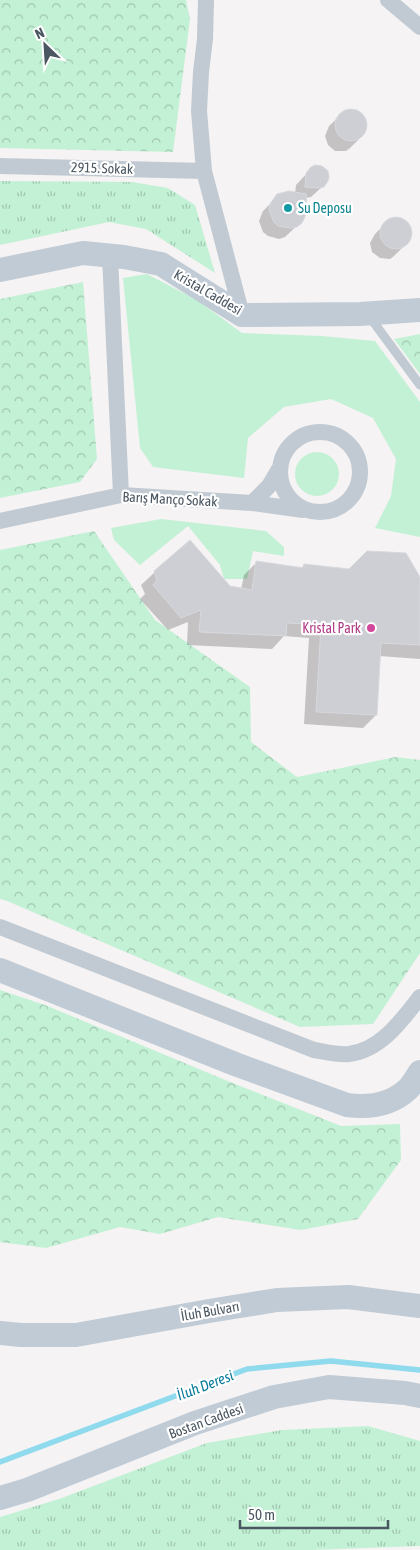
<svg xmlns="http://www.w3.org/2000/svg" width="420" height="1550" font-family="'Asap Condensed',sans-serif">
	<defs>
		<pattern id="forest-crowns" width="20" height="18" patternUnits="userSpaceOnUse" patternTransform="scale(1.25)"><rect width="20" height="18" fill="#c3f1d5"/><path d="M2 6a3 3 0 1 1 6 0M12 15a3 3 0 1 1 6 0" fill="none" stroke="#a0c6b0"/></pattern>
		<pattern id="park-tufts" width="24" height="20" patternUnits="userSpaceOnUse" patternTransform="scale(1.25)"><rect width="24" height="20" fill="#c3f1d5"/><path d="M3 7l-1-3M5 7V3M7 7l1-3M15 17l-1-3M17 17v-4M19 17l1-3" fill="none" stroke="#a0c6b0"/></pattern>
	</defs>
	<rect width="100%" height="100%" fill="#f5f3f3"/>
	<path fill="#c3f1d5" d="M147,274L197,300L242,333L322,336L375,341L420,402V537L375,528L391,496L396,459L373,418L331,399L284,407L248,438L244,478L153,467L140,448L123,278Z
		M295 474a22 22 0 1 1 44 0a22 22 0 1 1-44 0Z
		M161,519L266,531L284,547V556L253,551L247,579H224L220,565L188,526L140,565L114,540L111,528Z"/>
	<path fill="url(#forest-crowns)" d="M0,0H186L190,19L173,152L0,148Z
		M83,282L97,459L80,482L0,498V299Z
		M420,334V374L394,339Z
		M94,531L155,620L250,687L251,742L297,777L396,757L420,760V953L373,1024L300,1027L7,901L0,899V550Z
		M0,990L45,1005L235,1084L341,1126L400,1124L401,1160L358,1219L301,1230L218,1217L160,1234L120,1227L46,1248L0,1242Z"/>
	<path fill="url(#park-tufts)" d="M0,181L132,182L168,188L195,205L215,273L146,229L109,222L0,245Z
		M368,1426L420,1441V1546L311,1550H0V1517L59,1499L207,1443L282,1430Z"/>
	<path fill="#0003" d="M354,111L362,115L366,124V128L361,137L350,148L346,151H335L328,145L325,136L329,126L344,112Z
		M312,168L323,186L311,197L305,198L301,222L285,237L279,239L268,236L263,232L259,221L263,211L274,200L295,194L296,185Z
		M395,219L404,221L410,228V237L405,245L394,256L390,259L380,258L372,252L370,243L375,234L386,223Z
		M257,562L301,569L304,565L420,578V659L379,656L376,715L363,728L304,724L309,638L284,636L272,649L187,645L188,622L168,630L140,599L145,594L141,585L155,572L241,590L244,575Z"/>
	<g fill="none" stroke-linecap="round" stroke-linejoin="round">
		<path stroke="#90daee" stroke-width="5.5" d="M0,1462L247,1369L331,1361L420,1370"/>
	</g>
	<path fill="#cdcfd5" stroke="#d7d9de" d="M335 125a16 16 0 1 1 32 0a16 16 0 1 1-32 0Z
		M315,165L322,166L328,171L329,177L328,181L324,187L320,188L305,187L306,173L311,167Z
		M289,191L306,194L307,212L302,223L297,227L291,228L278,226L274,222L269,210L270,204L277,194Z
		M380 233a16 16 0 1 1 32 0a16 16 0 1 1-32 0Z
		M190,540L230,586L252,590L256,561L304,568V564L349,569L367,551L406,553L420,577V645L381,643L377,715L316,712L321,625L287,623L286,636L199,632L201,610L181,618L153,585L157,581L154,571Z"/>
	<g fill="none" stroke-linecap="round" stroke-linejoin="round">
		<path stroke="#c1cad2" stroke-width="9" d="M369,316L420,385"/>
		<path stroke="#c1cad2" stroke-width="16" d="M206,0L205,39L201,72L199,111L204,171L242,315
			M388,0L420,27
			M0,166L204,171
			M110,256L121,495
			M280 472a40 40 0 1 1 80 0a40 40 0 1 1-80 0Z
			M279,469L269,486L252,503L303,510
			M0,521L121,495L252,503
			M0,927L314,1050C326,1052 337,1055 349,1054C381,1050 402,1020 420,997"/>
		<path stroke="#c1cbd6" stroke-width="24" d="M0,270L83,253L124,257L161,264L242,315L360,314L420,310
			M0,970L235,1064L347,1105C369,1108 391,1105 408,1089C413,1084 416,1078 420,1072
			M0,1333L21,1335H76L209,1311L277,1300L348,1297L420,1306
			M0,1498L27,1490L195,1423L274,1397L329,1387L405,1393L420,1396"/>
	</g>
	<circle fill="#0f9aa8" stroke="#fff" stroke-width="2" cx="288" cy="208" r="5"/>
	<circle fill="#d1479c" stroke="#fff" stroke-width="2" cx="371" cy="628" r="5"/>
	<g text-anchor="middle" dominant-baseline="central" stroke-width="4.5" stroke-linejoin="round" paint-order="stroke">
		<g font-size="14" fill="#4a5661" stroke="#fff">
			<text transform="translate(102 168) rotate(2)">2915. Sokak</text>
			<text transform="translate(208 292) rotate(30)">Kristal Caddesi</text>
			<text transform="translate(170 499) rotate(3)">Barış Manço Sokak</text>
			<text transform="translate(210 1311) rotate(-10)">İluh Bulvarı</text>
			<text transform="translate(206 1421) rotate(-20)">Bostan Caddesi</text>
		</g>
		<g font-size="14" fill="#0d838f" stroke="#fff" text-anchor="start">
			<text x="298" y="208">Su Deposu</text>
		</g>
		<g font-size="14" fill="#b23c85" stroke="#fff" text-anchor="end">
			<text x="361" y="628">Kristal Park</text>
		</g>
		<g font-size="15" font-style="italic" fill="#0c7c9b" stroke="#fff">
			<text transform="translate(205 1385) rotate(-21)">İluh Deresi</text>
		</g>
	</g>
	<g transform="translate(45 45) rotate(335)" stroke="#ffffff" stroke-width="4" paint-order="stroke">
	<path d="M0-4L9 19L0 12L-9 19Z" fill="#4a5661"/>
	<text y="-8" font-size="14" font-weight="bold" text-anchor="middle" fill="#4a5661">N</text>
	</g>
	<path d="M240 1520v8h148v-8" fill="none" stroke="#4a5661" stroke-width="2.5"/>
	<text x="248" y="1520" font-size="15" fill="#4a5661" stroke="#ffffff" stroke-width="4" paint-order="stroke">50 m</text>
</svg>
